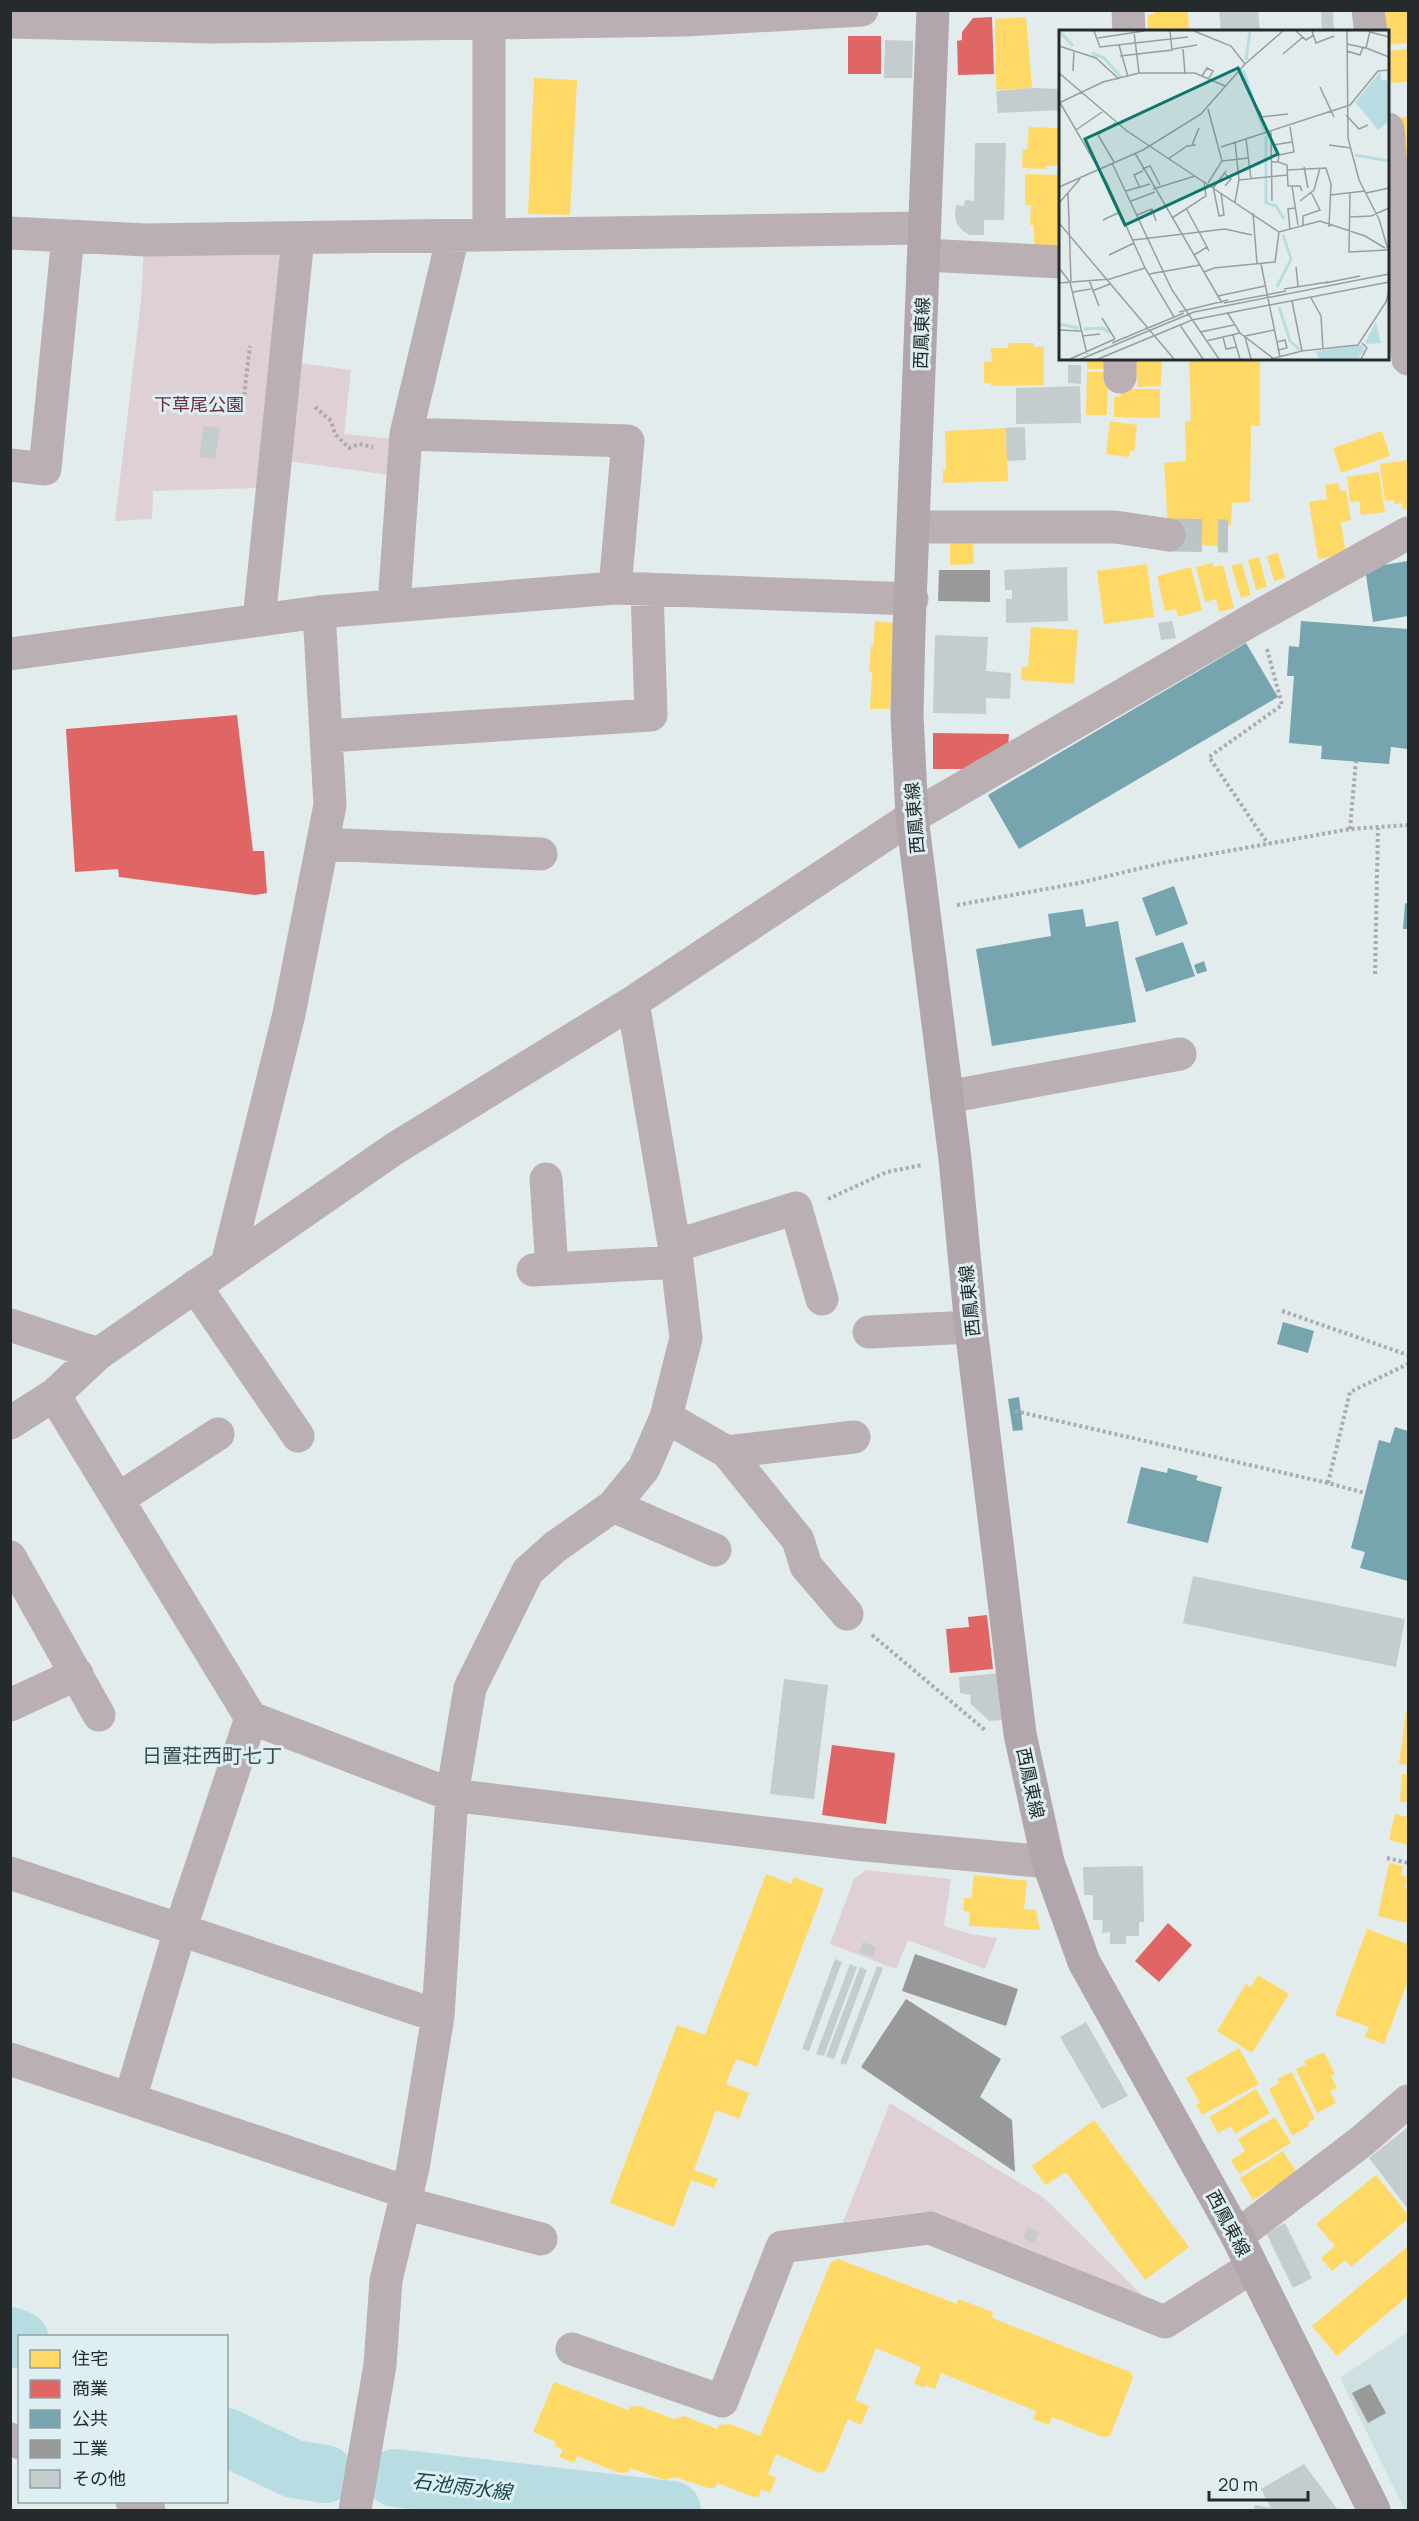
<svg xmlns="http://www.w3.org/2000/svg" width="1419" height="2521" font-family="Manrope,'Noto Sans JP',sans-serif">
	<rect width="100%" height="100%" fill="#e2eced"/>
	<path fill="#cee0e3" d="M1408,2332V2510H1405L1340,2378Z"/>
	<path fill="#ded0d5" d="M144,248H282L259,488L153,491L152,519L115,521L141,301Z
		M299,363L351,370L344,434L393,439L390,475L288,461Z
		M866,1870L951,1879L944,1926L970,1934L997,1938L985,1969L908,1940L896,1969L830,1944L854,1879Z
		M890,2103L1044,2198L1146,2299L923,2212L843,2222Z"/>
	<path fill="#ffd966" d="M1154,10H1188L1189,32H1148V15L1154,14Z
		M1382,10H1408V43L1388,45V32H1384Z
		M1026,17L1032,88L996,90L995,19Z
		M1408,49V82L1391,83L1389,51Z
		M534,78L577,80L570,215L528,214Z
		M1408,117V140L1397,141L1395,118Z
		M1029,127L1060,128V166H1046V169L1022,168L1023,149H1027Z
		M1408,141V168L1400,169L1397,143Z
		M1025,174L1060,175V245H1034V225H1030L1031,205H1025Z
		M1009,343H1034V347H1044V385L991,386V383H984V361L992,362L991,348H1008Z
		M1087,358H1110V369H1087Z
		M1135,358H1162L1161,386L1137,387V375H1134Z
		M1189,358H1260V426H1251L1250,502L1232,503L1231,525L1227,526L1228,546L1169,545L1164,463L1186,461L1185,422L1191,420Z
		M1087,372H1108L1107,415H1086Z
		M1121,389H1160V418L1114,417V397L1121,396Z
		M1110,421L1137,425L1134,451H1130L1129,457L1106,454Z
		M1006,428L1008,481L943,483V470L946,469L945,431Z
		M1382,431L1390,456L1341,473L1333,448Z
		M1408,460V509H1403L1402,503L1394,504V500L1385,501L1380,464Z
		M1379,472L1385,512L1361,515L1359,501L1350,502L1347,477Z
		M1339,483L1340,491L1346,490L1351,520L1341,522L1346,554L1318,559L1309,502L1327,499L1325,485Z
		M973,540L974,564L950,565V541Z
		M1278,553L1285,578L1274,581L1267,556Z
		M1259,557L1267,587L1256,590L1248,560Z
		M1213,563L1214,567L1223,565L1234,608L1219,612L1216,599L1205,602L1196,567Z
		M1242,563L1251,595L1241,598L1231,566Z
		M1147,564L1154,617L1104,624L1097,571Z
		M1191,567L1202,610L1178,617L1176,609L1165,611L1157,576Z
		M875,621L894,623L890,709H870L872,672H869L871,646H873Z
		M1031,627L1078,630L1074,684L1021,680L1022,667H1028Z
		M1406,1712H1408V1765L1399,1764Z
		M1402,1774H1408V1802H1400Z
		M1395,1814L1408,1817V1845L1389,1840Z
		M1389,1863L1403,1866L1401,1875L1408,1877L1405,1887L1408,1888V1923L1378,1916Z
		M766,1874L791,1884L794,1877L824,1889L757,2067L736,2059L726,2084L749,2093L739,2119L716,2110L694,2170L718,2179L714,2188L691,2180L674,2227L610,2203L677,2025L705,2035Z
		M974,1875L1027,1881L1024,1909L1036,1910L1040,1930L969,1926L970,1912L963,1911L964,1898H971Z
		M1367,1929L1408,1944V1981L1384,2044L1365,2037L1369,2027L1335,2015Z
		M1258,1975L1289,1994L1252,2053L1217,2031L1246,1984L1251,1987Z
		M1239,2048L1259,2084L1202,2115L1196,2105L1200,2103L1186,2078Z
		M1324,2052L1335,2074L1331,2076L1337,2088L1330,2091L1336,2103L1317,2113L1296,2069L1306,2065L1304,2061Z
		M1292,2072L1315,2119L1308,2122L1309,2126L1292,2136L1269,2089L1279,2083L1277,2079Z
		M1256,2089L1270,2113L1235,2134L1231,2126L1218,2133L1209,2117Z
		M1275,2117L1291,2143L1239,2174L1231,2160L1245,2151L1238,2139Z
		M1094,2120L1189,2247L1145,2280L1066,2172L1045,2185L1032,2166Z
		M1283,2151L1297,2173L1253,2200L1240,2178Z
		M1376,2175L1408,2215V2219L1351,2267L1345,2260L1332,2271L1321,2258L1335,2246L1316,2224Z
		M1408,2246V2296L1337,2356L1312,2326Z
		M838,2259L957,2304L958,2299L993,2312L992,2318L1130,2372L1133,2378L1110,2436L1103,2437L1052,2417L1049,2425L1033,2419L1036,2411L941,2373L935,2389L925,2385L924,2388L914,2383L921,2367L876,2348L855,2400L869,2406L861,2425L848,2419L826,2471L819,2473L776,2454L768,2474L776,2478L770,2493L761,2489L759,2496L754,2497L717,2483L715,2488H708L675,2477L665,2480L630,2468L628,2472L620,2473L577,2456L574,2463L559,2457L563,2450L555,2446L556,2442L533,2432L554,2382L628,2410L630,2407L639,2406L674,2419L684,2416L717,2429L719,2425L730,2424L760,2436L831,2262Z"/>
	<path fill="#e06666" d="M992,17L994,74L958,75L957,41L962,40V32L973,18Z
		M848,36H881V74H848Z
		M237,715L253,851H264L267,893L255,895L119,877L118,869L75,872L66,729Z
		M933,733L1009,734L1008,748L979,769H933Z
		M987,1615L993,1669L950,1673L946,1629L969,1627L968,1617Z
		M832,1745L895,1753L886,1824L822,1815Z
		M1168,1923L1192,1945L1159,1982L1135,1961Z"/>
	<path fill="#76a5af" d="M1408,561V616L1373,622L1365,568Z
		M1301,621L1408,629V749L1391,747L1389,764L1321,759L1322,746L1289,743L1294,676H1287L1289,646L1299,647Z
		M1246,643L1278,697L1019,849L988,795Z
		M1174,886L1188,924L1156,936L1142,898Z
		M1405,903L1408,904V929H1403Z
		M1083,909L1086,927L1118,921L1136,1022L992,1046L976,949L1051,936L1048,914Z
		M1183,942L1195,976L1146,992L1135,958Z
		M1204,961L1207,971L1197,974L1194,965Z
		M1283,1322L1314,1331L1308,1353L1277,1344Z
		M1019,1397L1023,1430L1013,1431L1008,1399Z
		M1395,1427L1408,1431V1581L1360,1568L1365,1552L1351,1548L1379,1440L1390,1443Z
		M1141,1467L1167,1473L1168,1468L1198,1476L1196,1480L1222,1487L1208,1543L1127,1523Z"/>
	<path fill="#999" d="M939,570H990V602L938,601Z
		M915,1954L1018,1989L1006,2026L902,1991Z
		M906,1999L1001,2059L980,2097L1012,2120L1015,2172L861,2067Z
		M1370,2384L1386,2413L1368,2423L1352,2393Z"/>
	<g fill="none" stroke-linecap="round" stroke-linejoin="round">
		<path stroke="#b7dde3" stroke-width="58" d="M10,2336L20,2340
			M226,2437L294,2469L325,2474
			M395,2478L672,2510"/>
	</g>
	<path fill="#c4ccce" d="M1219,10H1258L1260,31L1221,32Z
		M1321,10H1333L1334,29L1322,31Z
		M885,40L913,41L912,78H884Z
		M1032,88L1060,89V110L998,113L996,91Z
		M975,143H1006L1004,220H984V235H970L963,231L957,224L955,215L956,205L964,206L965,200L974,201Z
		M1068,365H1081V384L1068,383Z
		M1080,386L1081,423L1016,424V388Z
		M204,426L220,428L215,459L199,457Z
		M1025,427L1026,460L1007,461L1006,428Z
		M1067,567L1068,621L1006,623V599H1012V590H1005L1004,570Z
		M1172,621L1176,638L1161,640L1158,623Z
		M935,635L988,637L986,671L1011,673L1010,699L986,698V714L933,713Z
		M1193,1576L1405,1619L1396,1667L1183,1623Z
		M999,1673L1003,1720L989,1721L970,1703L971,1695L960,1693L959,1677Z
		M784,1679L828,1685L814,1799L770,1794Z
		M1143,1866L1144,1922H1139V1936H1126V1944H1110V1932L1102,1933L1103,1920H1093V1895H1084L1083,1867Z
		M863,1942L876,1947L873,1957L859,1952Z
		M835,1959L842,1962L809,2051L802,2049Z
		M850,1964L857,1967L824,2056L816,2054Z
		M877,1966L883,1968L846,2065L840,2063Z
		M860,1967L867,1970L834,2059L826,2057Z
		M1086,2022L1128,2096L1102,2109L1060,2037Z
		M1408,2127V2209L1369,2158Z
		M1285,2223L1312,2278L1293,2288L1266,2233Z
		M1028,2227L1039,2232L1034,2243L1023,2238Z
		M1304,2464L1338,2510H1254L1255,2505L1271,2508L1261,2489Z"/>
	<g fill="none" stroke-linecap="round" stroke-linejoin="round">
		<path stroke="#bcc5c6" stroke-width="33" stroke-dasharray="33 16" stroke-linecap="butt" d="M1169,535L1228,536"/>
		<path stroke="#adaaac" stroke-width="4" stroke-dasharray="3 3" stroke-linecap="butt" d="M315,407L331,421L335,434L349,448L359,444L373,447
			M229,411L244,413
			M242,413L250,346
			M1267,649L1282,705L1209,757L1268,844
			M1350,829L1356,761
			M957,905L1079,883L1167,862L1350,829L1408,825
			M1375,974L1378,828
			M828,1199L887,1172L922,1165
			M1282,1311L1408,1355
			M1015,1411L1328,1483L1365,1493
			M1328,1483L1350,1392L1408,1364
			M872,1635L985,1730
			M1387,1858L1408,1863"/>
		<path stroke="#baafb2" stroke-width="33" d="M1128,10L1129,32
			M1368,10L1371,32
			M10,22L213,27L685,20L862,10
			M1388,129L1392,178V215
			M1388,216L1392,215L1399,299L1408,359
			M10,233L146,240L924,228
			M489,235V23
			M924,255L1060,262
			M1120,358V377
			M406,434L628,441L615,588
			M10,465L45,469L68,236
			M914,527H1115L1169,535
			M394,605L406,434L453,236
			M259,620L298,238
			M10,654L319,612L615,588L912,599
			M327,736L651,715L647,589
			M323,844L541,854
			M947,1097L1180,1054
			M546,1179L552,1269
			M675,1246L796,1208L822,1299
			M227,1264L289,1014L330,805L319,612
			M533,1270L677,1262
			M195,1286L298,1436
			M10,1325L98,1354
			M869,1332L971,1327
			M54,1395L251,1718L452,1795L855,1844L1048,1862
			M666,1417L727,1452L798,1540L806,1566L847,1614
			M10,1423L54,1395L98,1354L394,1149L633,1002L912,817L1257,617L1408,533
			M727,1452L854,1437
			M118,1499L218,1434
			M613,1506L715,1550
			M10,1557L99,1715
			M10,1705L77,1674
			M10,1873L438,2016
			M10,2059L406,2192
			M130,2099L180,1930L251,1718
			M404,2203L541,2239
			M1237,2236L1362,2141L1408,2101
			M572,2349L722,2401L782,2247L930,2228L1165,2322L1252,2267
			M10,2439L20,2443
			M132,2502L149,2510
			M355,2510L380,2365L386,2280L413,2168L438,2016L452,1795L470,1688L528,1571L555,1547L613,1506L644,1468L666,1417L686,1338L677,1262L633,1002"/>
		<path stroke="#b1a6ab" stroke-width="33" d="M933,10L909,629L907,715L912,817L955,1159L971,1327L1020,1734L1048,1862L1084,1962L1237,2236L1374,2510"/>
	</g>
	<g text-anchor="middle" dominant-baseline="central" stroke-width="6" stroke-linejoin="round" paint-order="stroke">
		<g font-size="18" fill="#252b2c" stroke="#ddeff2">
			<text transform="translate(921 333) rotate(-88)">西鳳東線</text>
			<text transform="translate(914 818) rotate(-95)">西鳳東線</text>
			<text transform="translate(969 1301) rotate(-96)">西鳳東線</text>
			<text transform="translate(1031 1783) rotate(78)">西鳳東線</text>
			<text transform="translate(1229 2223) rotate(62)">西鳳東線</text>
		</g>
		<g font-size="18" fill="#652d40" stroke="#ddeff2">
			<text x="199" y="404">下草尾公園</text>
		</g>
		<g font-size="20" fill="#3d4c4e" stroke="#ddeff2">
			<text x="212" y="1755">日置荘西町七丁</text>
		</g>
		<g font-size="20" font-style="italic" fill="#17454b" stroke="#ddeff2">
			<text transform="translate(462 2486) rotate(7)">石池雨水線</text>
		</g>
	</g>
	<g transform="translate(1059 30)">
		<rect width="330" height="330" fill="#e2eced"/>
		<path d="M322,41V50H328L330,60V91L319,100L296,72ZM317,292L322,313L308,314L306,312ZM303,315L306,320L299,329H260L257,321Z" fill="#b7dde3"/>
		<path fill="none" stroke="#b7dde3" stroke-width="3" d="M0,1L14,16M33,23L45,28L62,47M187,30L191,1M184,40L205,101M207,106V173L217,176L225,189M296,125L330,131M218,257L232,229L224,205M220,277L231,311L241,320M0,294L20,298M25,299L43,298L51,303"/>
		<path fill="none" stroke="#969fa0" stroke-width="1.5" d="M35,1L41,17L129,7M135,1L172,16L186,34M237,1L247,10L255,5M253,1L257,13L275,6M288,1L289,108L300,150L320,189L330,223M75,2L80,43M311,2L330,7M39,8L85,1M288,14L307,18L311,1M60,15L69,47M0,16L37,28L60,49M307,18L330,27M114,19L138,15M124,19L126,44M288,21L301,25L304,17M224,24L244,7M61,26L113,20L111,1M14,41L15,20M0,43L68,101L220,202L261,191L306,206L326,218M143,46L148,38L154,41L150,48M261,57L275,87M0,71L48,153L86,238L115,287M0,73L44,52L80,43H136L166,56M201,81L202,87L229,84M287,85L300,99L309,95M17,100L43,82M212,102L213,171M187,109L192,149M176,112L180,150L176,172M133,115L140,98M214,115L233,112M270,115L292,118M162,117L291,75L319,41L330,40M76,123L163,273M109,129L128,116L137,115M163,131L190,128M55,132L39,105L56,93M213,132H219L220,125L235,122L231,97M219,132L228,135L229,156H241L243,161M53,133L113,260L160,329M245,137L249,158M83,139L91,136L101,155M228,140L267,138L272,154L270,197M165,143L172,149L166,156M180,150L228,145M149,153L163,131L149,79M154,156L160,186L165,185L162,163M233,156L239,195M0,157L84,120L142,84L186,34L224,1M155,157L167,141M81,158L75,145L84,141M94,159L136,146M67,161L91,154M9,163L12,251M291,163L290,222L328,220M307,163L330,158M271,165L306,161M72,171L96,162M241,171L255,160L261,138M0,173L21,149M127,178L148,217M194,183L198,234M78,185L93,179L97,191M291,187L312,186L330,178M113,188L147,166L145,151M44,190L61,182M0,193L115,329M244,195V186L261,180L252,162M231,200L229,179L236,178M74,210L166,199L193,205M50,225L75,213M135,225L148,217L150,221M202,234L221,327M237,237L239,256M0,238L11,252L28,324M145,242L155,238L216,232L220,202M90,244L141,235M30,250L40,276M0,253L51,249L86,238M266,253L301,246M225,259L269,252M33,261L51,254M14,262L32,259M159,266L206,256M252,268L262,286L264,319M233,271L243,321L299,315L327,272L330,261M165,273L227,261M120,282L169,270M168,282L181,303L215,329M43,288L56,309M121,295L144,329M0,300L23,301M141,302L175,295M174,305L181,329M23,306L41,304M186,306L215,300M164,307L167,319L177,317M186,307L192,329M147,311L181,303M218,312L226,310L228,318L219,320M53,313L125,283M11,329L56,309M22,329L135,282L330,244M39,329L133,290L330,252M212,329L243,321M302,329L308,318L303,313"/>
		<path fill="#0f766e" fill-opacity="0.15" stroke="#0f766e" stroke-width="3" d="M179,38L219,124L66,195L26,109Z"/>
		<rect width="330" height="330" fill="none" stroke="#252b2c" stroke-width="3"/>
	</g>
	<rect width="1419" height="2521" fill="none" stroke="#252b2c" stroke-width="24"/>
	<rect x="18" y="2335" width="210" height="168" fill="#ddeff2" stroke="#93a1a3" stroke-width="1.5"/>
	<rect x="30" y="2350" width="30" height="18" fill="#ffd966" stroke="#93a1a3" stroke-width="1.5"/>
	<text x="72" y="2365" font-size="18" fill="#252b2c">住宅</text>
	<rect x="30" y="2380" width="30" height="18" fill="#e06666" stroke="#93a1a3" stroke-width="1.5"/>
	<text x="72" y="2395" font-size="18" fill="#252b2c">商業</text>
	<rect x="30" y="2410" width="30" height="18" fill="#76a5af" stroke="#93a1a3" stroke-width="1.5"/>
	<text x="72" y="2425" font-size="18" fill="#252b2c">公共</text>
	<rect x="30" y="2440" width="30" height="18" fill="#999999" stroke="#93a1a3" stroke-width="1.5"/>
	<text x="72" y="2455" font-size="18" fill="#252b2c">工業</text>
	<rect x="30" y="2470" width="30" height="18" fill="#c4ccce" stroke="#93a1a3" stroke-width="1.5"/>
	<text x="72" y="2485" font-size="18" fill="#252b2c">その他</text>
	<path d="M1209 2491v9h99v-9" fill="none" stroke="#252b2c" stroke-width="3"/>
	<text x="1218" y="2491" font-size="18" fill="#252b2c" stroke="#ddeff2" stroke-width="4.5" paint-order="stroke">20 m</text>
</svg>
